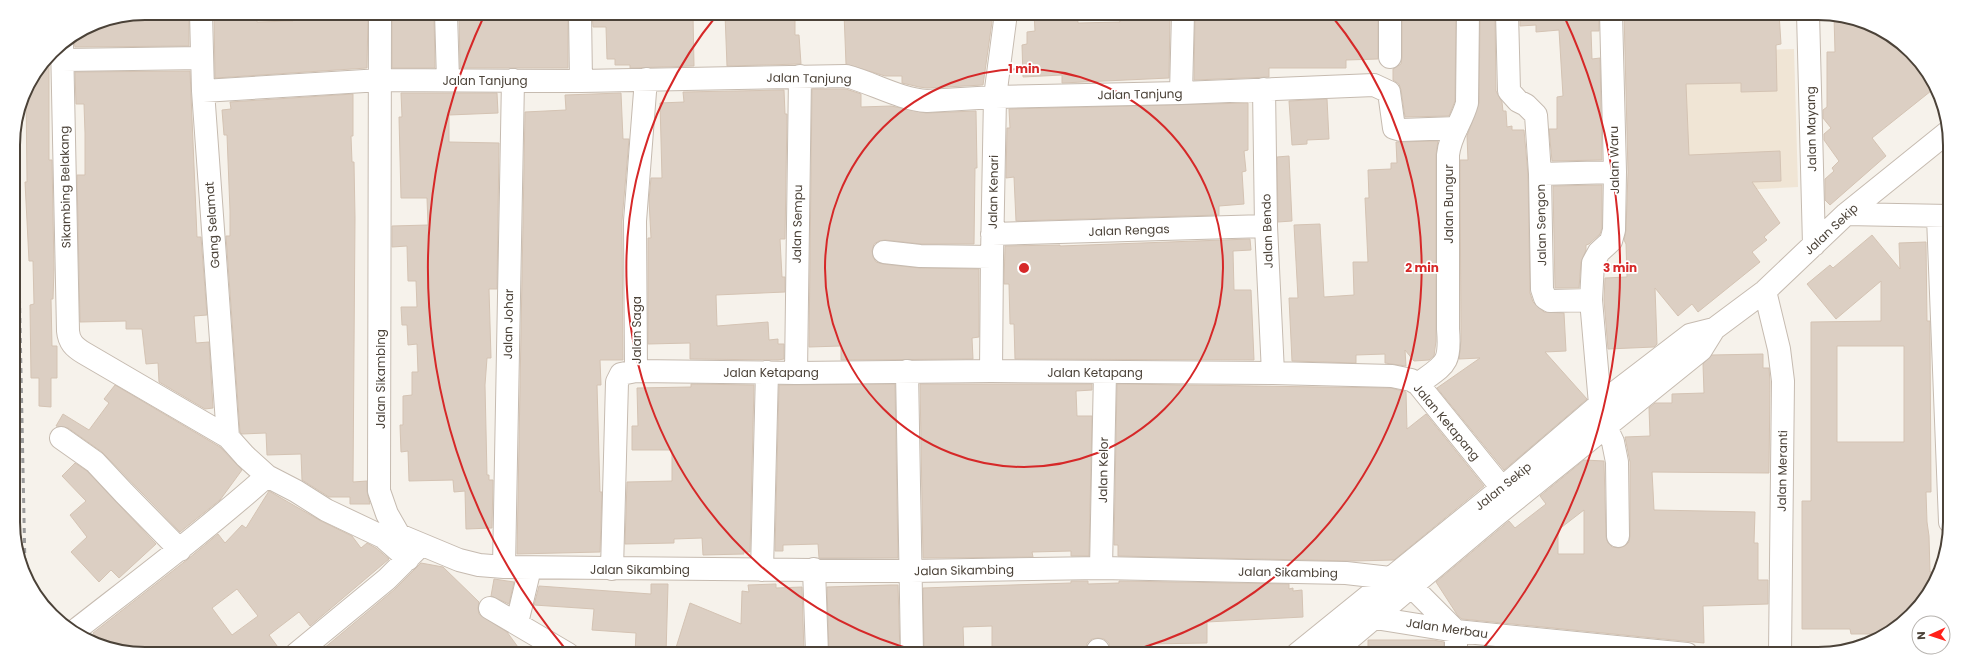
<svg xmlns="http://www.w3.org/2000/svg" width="1963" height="667" font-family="Poppins,sans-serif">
	<rect width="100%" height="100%" fill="#f6f2eb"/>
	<path fill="#f0e5d5" d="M1794,49L1798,187L1663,194L1656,54Z"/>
	<path fill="#dccfc3" stroke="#d4c3b3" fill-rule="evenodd" d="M145,13H189V46L75,47L73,37L95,23Z
		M214,13H257V22L293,21L292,13H368L367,68L215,78Z
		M392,13H434L435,68H392Z
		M459,13H568V68H460Z
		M592,13L693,15L694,66L630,68V65H615V59H607L606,27H593Z
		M795,13V35H799L801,64L727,66L725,14Z
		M844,13H923V17L955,15L954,13H991L992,22L983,85L927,88L919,87L902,83V76H885L846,64Z
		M1034,13H1077L1078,23L1120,22L1119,13H1170L1169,78L1062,83V75L1023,77L1022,45L1027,44V32L1035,31Z
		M1195,13H1378V59L1346,60V68H1269V77L1194,80Z
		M1402,13H1456L1455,101L1449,116L1405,117L1401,90L1399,84L1393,80V69L1401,64L1402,57Z
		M1480,13H1495L1496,91L1502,102L1503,111H1506L1507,127L1512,126V130H1524L1528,175L1530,293L1533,302L1544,312L1564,313L1566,351L1545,352L1587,399L1504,470L1437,388L1480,358L1459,359L1461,341L1460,160H1468L1467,136L1479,103Z
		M1520,13H1570V16L1599,15V31H1591L1592,59L1600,58L1602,160L1552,161L1549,129H1557V97L1563,96L1559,30L1536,32V25L1520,26Z
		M1624,13H1779L1781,44L1776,45L1777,91L1741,92V83L1686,84L1689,155L1780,151L1781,181L1752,182L1780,223L1764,237L1767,240L1752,252L1760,262L1698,312L1692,304L1678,316L1655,288L1657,344L1654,347L1608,349L1604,300L1605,278L1627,277L1626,244L1624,240L1626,230L1628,172Z
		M1834,16L1860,20L1917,58L1936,87L1872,138L1886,156L1830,205L1825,200V179L1834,171L1832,168L1839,161L1824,140V134L1831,128L1823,118V110L1827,107V52H1835Z
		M49,58V160H52L54,269L53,299H51L52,346H57V378H51V407L39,406V378H31L30,305L34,304L33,261H29L25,182H27L26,90Z
		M190,71L197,237H201L207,315L194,316L196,343L209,342L213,408L205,409L159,382L158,363L146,364L142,329H126V321L80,322L77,175H85V133L84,104H76L75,72Z
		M812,89H846L861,94V107L891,106L926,113L976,111L977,168H975L974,244H921L885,240L879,241L874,244L872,251L873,257L876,262L883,264L920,268L979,269V337L972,338L973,359L841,360V346L809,347Z
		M784,90L785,114H787L785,239H780L782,277H785V292L716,295L717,326L768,322L769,340L778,339V344H784V359L778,360L690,359V343L648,344V238H651L649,200L651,178H662L660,103L684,102L683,92Z
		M401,93H497L498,113L449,115V142L499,143L497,289H489L491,358H487L485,385L487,475H489V480H493L492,528L466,529L465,491L454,492L453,480L409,481L408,451L401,452L400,425H403V396L412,395V372H418L417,344L408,345L407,325H402L401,307H417L416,281H408L407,246L392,247V226L428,225L427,198H401L399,117H402Z
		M621,93L623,139H629L622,221L623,360H600L601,385H597L600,492H602L600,552L517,554L525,112L566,110L565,95Z
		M353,94V136H351L352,162H354L355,218L353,482L367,481V491L370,504H350V497H329L302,480L301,454L267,455L266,433L242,434L240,432L226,236H230V211L227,135H224L222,110L231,109L230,102Z
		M1327,99L1329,139L1307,140V144L1292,145L1289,101Z
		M1248,103V150L1244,151L1246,171L1242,172L1244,204L1219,206V215L1016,221L1014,177L1006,178L1007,128H1010L1009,109Z
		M1438,141L1436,155V341L1434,356L1429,360L1414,361L1405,350L1406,366L1385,363V354L1356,355V363L1292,361L1289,298H1298L1294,225L1320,224L1324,297L1354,295L1353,262H1368L1365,198H1369L1368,170L1391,169V163H1397L1396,142Z
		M1289,156L1292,221L1278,222L1277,157Z
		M1602,185V228L1600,234L1589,244L1586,245V250L1581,262L1579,288H1555L1553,186Z
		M1872,235L1900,269L1899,243L1926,242L1927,321H1930V336L1931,492H1926L1927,522L1929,536L1930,572H1939L1928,595L1898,626L1885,634H1851L1850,629H1802V501H1811V322L1881,321V281L1836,319L1807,284L1830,265L1833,268ZM1837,346H1904V442H1837Z
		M1250,239L1251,250L1233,251L1234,290H1251L1254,360L1015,359L1014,324H1010L1009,284H1004L1005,246L1060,245V246Z
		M1763,354V368H1769L1770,382L1769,473L1652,472L1653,490L1654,510L1755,512L1754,543H1758V580H1768V604L1703,606L1704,643L1462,619L1458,616L1436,582L1509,521L1515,528L1546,504L1540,496L1584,460L1604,461L1606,537L1608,543L1612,547L1619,548L1625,546L1629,542L1630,536V462L1625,437L1650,436L1649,408L1655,403H1672V394L1704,393L1703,364L1712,355ZM1584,510V554H1558V530Z
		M691,384L754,385L750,552H743L744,554L703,555L702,538L674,539V543L625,544L627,482L672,481V450H632V426H638L637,388L691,387Z
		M895,384L898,558H819L818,544L783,545V551H775L779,385Z
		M920,384H1092V390L1076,391L1077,416H1092L1089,556H1071V551L1032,552L1033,557L923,558Z
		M1117,384L1391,388L1406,392L1407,429L1426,414L1484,486L1394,560L1354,561L1118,556V545H1114Z
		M115,385L220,447L242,470L220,500L180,532L102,452L68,428L56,426L63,414L89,430L109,403L104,399Z
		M75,463L87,471L156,544L119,578L111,570L99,582L71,552L87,537L70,515L86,501L62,476Z
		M269,491L321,521L352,536L361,548L367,543L376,548L389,559L310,626L299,612L269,635L283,654H145L103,647L93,633L188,559L218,534L225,543L242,525L246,528ZM237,589L258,616L232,635L212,608Z
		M421,563L443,567L479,602L478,608L479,614L507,632L523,654H317L395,589Z
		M494,579L514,582L509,604L491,596Z
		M1071,581H1088V584L1119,583V581L1289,584V589L1293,588V591L1302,590L1303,617L1207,622V643L1147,644V654H1110L1109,643L1104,639L1098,638L1092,639L1087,643L1086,654L992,653V626L963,627L964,654H924L923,588L1071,583Z
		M651,584H668L666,654H635L636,633L592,630L594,609L534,605L539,586L651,594Z
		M776,584V588L802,587L804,654H674L690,603L741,624L742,591L749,592L748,585Z
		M891,585H898L900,654H829L827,587Z
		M1368,640H1433L1444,642V654H1368Z
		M1498,648L1520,650V654H1498Z"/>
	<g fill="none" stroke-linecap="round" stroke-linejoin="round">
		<defs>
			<path id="minor" d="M201,13L203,91L228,437
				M380,13L379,491L387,514L399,535L459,560L479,565L504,567L911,571L1101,568L1346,573L1390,578L1412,587L1456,631V654
				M446,13L448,80
				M580,13L581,81
				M1390,13V57
				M1507,13L1509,91L1518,101L1526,105L1536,115L1540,174L1542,289L1545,298L1550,301L1591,300
				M1611,13L1615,172L1614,230L1611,241L1599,252L1593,263L1591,300L1600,404L1605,425L1613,442L1617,462L1618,536
				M1808,13L1814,245
				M62,43L68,331C69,342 74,347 84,353L228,437L245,456L267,476L296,491L326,510L383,537L408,559
				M63,60L202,58
				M1264,89L1266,226L1273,373
				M203,91L381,80L581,81L846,76C873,83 899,99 927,101L995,97L1181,93L1374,85L1389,92L1394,128L1401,130L1457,128
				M1181,93L1183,13
				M1540,174L1615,172
				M1846,214L1949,216
				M1938,217L1950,522
				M992,234L1266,226
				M884,252L920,256L992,257
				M1765,291L1779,349L1783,381L1780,654
				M636,371L796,373L991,371L1273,373L1392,376L1411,380L1418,384L1502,488
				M907,371L912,654
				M991,371L992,257L995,97L1006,13
				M796,373L800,76
				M1418,384C1445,364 1451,365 1448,329V155C1450,135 1462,122 1467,103L1468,13
				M61,438L95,462L124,493L180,550
				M504,567L513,80
				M1101,568L1105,372
				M612,569L617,382L621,374L636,371L635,221L646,79
				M814,569L817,654
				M762,570L767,372
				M490,608L568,654
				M1367,615L1375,618L1456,631L1687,654
				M517,623L530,568
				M77,629C141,579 206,530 267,476
				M1098,650V654
				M296,654L387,579L417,549
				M1297,654L1502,488L1600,404L1690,335L1714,329
				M1331,654L1495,516L1701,350L1714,329L1765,291L1846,214L1949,131"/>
		</defs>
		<use href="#minor" stroke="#c6bbb0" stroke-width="24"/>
		<use href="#minor" stroke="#fff" stroke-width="22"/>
		<path stroke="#9a9a9a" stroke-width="3" stroke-dasharray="5 5" stroke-linecap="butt" d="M16,128L25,567"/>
	</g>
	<g fill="none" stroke="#d62828" stroke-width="2">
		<circle cx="1024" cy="268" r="199"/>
		<path d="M924 653A398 398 0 0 1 717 15M1331 15A398 398 0 0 1 1124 653"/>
		<path d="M567 651A596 596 0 0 1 484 16M1564 16A596 596 0 0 1 1481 651"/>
	</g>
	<g text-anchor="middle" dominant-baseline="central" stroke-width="3.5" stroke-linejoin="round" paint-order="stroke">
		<g font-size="12" fill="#4b4238" stroke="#fff">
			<text transform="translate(809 78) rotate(1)">Jalan Tanjung</text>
			<text x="485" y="80">Jalan Tanjung</text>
			<text transform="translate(1140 94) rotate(-1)">Jalan Tanjung</text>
			<text transform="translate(1811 129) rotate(-91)">Jalan Mayang</text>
			<text transform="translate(1614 160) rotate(-91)">Jalan Waru</text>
			<text transform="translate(65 187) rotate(-91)">Sikambing Belakang</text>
			<text transform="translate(993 192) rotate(-89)">Jalan Kenari</text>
			<text transform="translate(1448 204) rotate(-90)">Jalan Bungur</text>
			<text transform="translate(797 224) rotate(-89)">Jalan Sempu</text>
			<text transform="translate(212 225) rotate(-94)">Gang Selamat</text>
			<text transform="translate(1541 225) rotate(-91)">Jalan Sengon</text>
			<text transform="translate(1831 229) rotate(-43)">Jalan Sekip</text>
			<text transform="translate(1129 230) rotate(-2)">Jalan Rengas</text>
			<text transform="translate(1267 231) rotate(-92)">Jalan Bendo</text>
			<text transform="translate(508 324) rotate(-89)">Jalan Johar</text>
			<text transform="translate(636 330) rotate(-90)">Jalan Saga</text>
			<text x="771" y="372">Jalan Ketapang</text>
			<text x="1095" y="372">Jalan Ketapang</text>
			<text transform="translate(380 379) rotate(-90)">Jalan Sikambing</text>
			<text transform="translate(1447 422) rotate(50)">Jalan Ketapang</text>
			<text transform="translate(1103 470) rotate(-89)">Jalan Kelor</text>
			<text transform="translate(1782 471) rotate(-89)">Jalan Meranti</text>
			<text transform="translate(1503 486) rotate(-39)">Jalan Sekip</text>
			<text x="640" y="569">Jalan Sikambing</text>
			<text transform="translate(964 570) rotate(-1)">Jalan Sikambing</text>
			<text transform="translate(1288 572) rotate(1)">Jalan Sikambing</text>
			<text transform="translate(1447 628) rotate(8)">Jalan Merbau</text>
		</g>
	</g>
	<path d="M0 0H1963V667H0ZM145 20H1818A125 125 0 0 1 1943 145V522A125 125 0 0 1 1818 647H145A125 125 0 0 1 20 522V145A125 125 0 0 1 145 20Z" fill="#fff" fill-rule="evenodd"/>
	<path fill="none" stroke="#4b4238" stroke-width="2" d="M145 20H1818A125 125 0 0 1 1943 145V522A125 125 0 0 1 1818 647H145A125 125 0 0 1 20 522V145A125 125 0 0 1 145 20Z"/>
	<circle cx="1024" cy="268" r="6" fill="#d62828" stroke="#fff" stroke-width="2"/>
	<g font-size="12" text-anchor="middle" font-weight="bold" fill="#d62828" stroke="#fff" stroke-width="3.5" stroke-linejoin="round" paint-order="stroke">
		<text x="1024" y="73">1 min</text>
		<text x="1422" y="272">2 min</text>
		<text x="1620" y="272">3 min</text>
	</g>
	<g transform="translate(1931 635) rotate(267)"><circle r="19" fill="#ffffff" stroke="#b7b3af"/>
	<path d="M0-3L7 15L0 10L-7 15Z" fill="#ff211a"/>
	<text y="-6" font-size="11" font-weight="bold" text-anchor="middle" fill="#4b4238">N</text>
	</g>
</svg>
